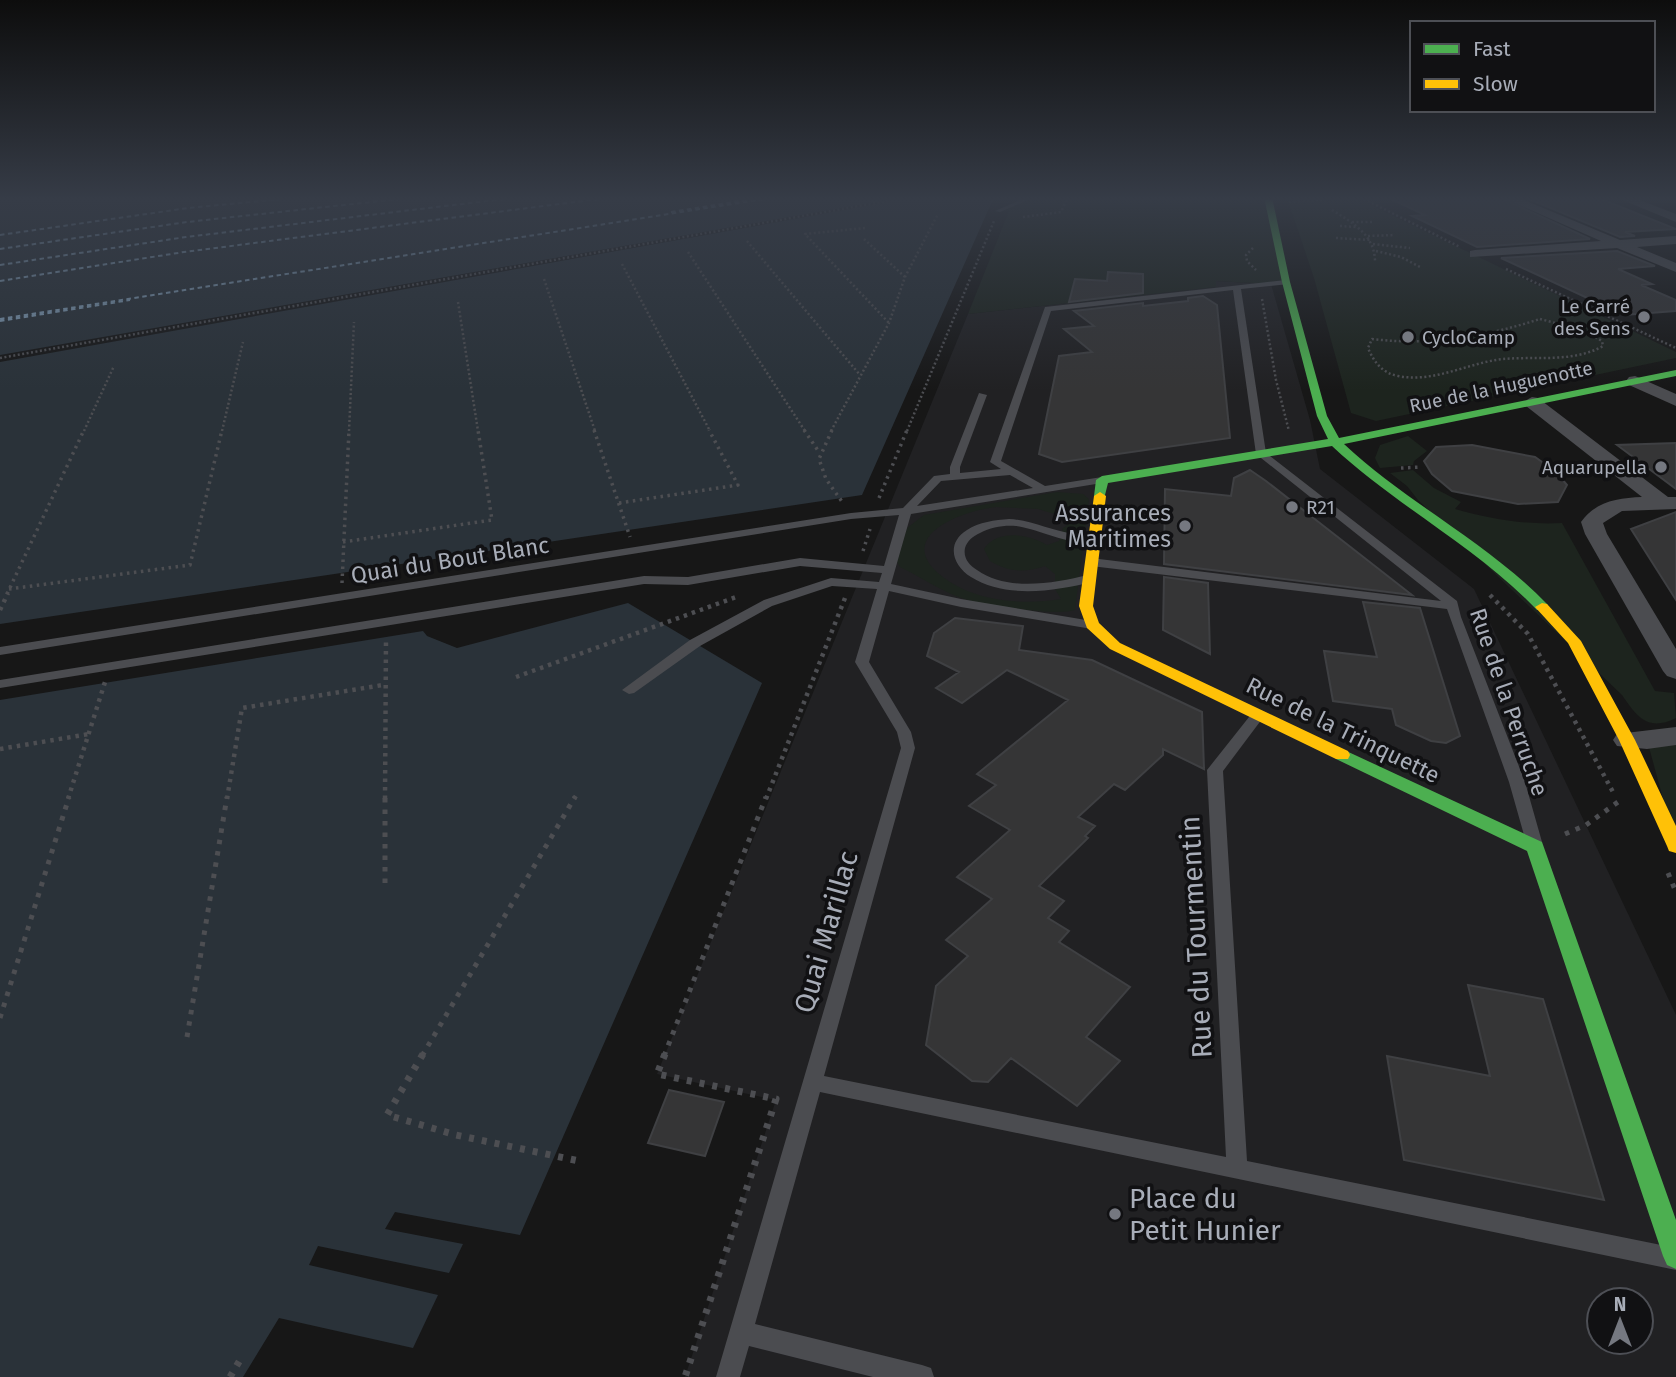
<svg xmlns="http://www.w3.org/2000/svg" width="1676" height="1377" font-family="'Fira Sans',sans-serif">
	<rect width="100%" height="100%" fill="#171717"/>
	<path fill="#212123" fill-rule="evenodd" d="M1215,281L1271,284L1310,420L1320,469L1474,589L1676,1015V1377H685L776,1100L657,1074L968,314L1215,287ZM1599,1300H1641V1342H1599Z"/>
	<path fill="#1d241e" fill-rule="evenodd" d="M1032,197H1268L1286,282L1271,284L1216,281V287L968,314L1009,211H998Z
		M1356,198L1676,352V358L1376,421L1351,413L1314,278L1289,203Z
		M1408,436L1427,451L1414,461L1413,465L1380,468L1375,458L1380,445Z
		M1413,470L1434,488L1461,502L1455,509C1491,519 1525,525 1562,523L1655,691L1674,693L1676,718C1648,732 1637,717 1622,695L1418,500L1407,486L1390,473Z
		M1057,492L1083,494L1089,499L1075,610C1057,616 989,606 968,600C945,594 921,577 900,567L897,562L907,528L924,515ZM996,507L1038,509L1074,520L1063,528L1059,541L1047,545C1030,534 997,529 984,549L990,561C1008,572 1025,573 1045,566L1055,574V589L1061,599C1025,605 981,602 950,582C887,541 955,512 996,507Z
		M1676,736V846L1647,740Z"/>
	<path fill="#2a3239" d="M0,197H994L862,495L0,624Z
		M628,603L762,683L520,1235L395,1212L385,1229L463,1244L449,1273L318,1246L309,1265L438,1295L413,1348L279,1318L243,1377H0V700L423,631L427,636L457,648Z"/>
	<path fill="#171717" d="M904,197H916L0,362V355Z"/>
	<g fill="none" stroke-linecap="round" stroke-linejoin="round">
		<path stroke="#7f9bb3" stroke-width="2" stroke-dasharray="4.5 3.5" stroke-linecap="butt" d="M671,212L766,197
			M0,235L188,208L303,197
			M0,249L187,222L417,197
			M0,265L186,237L520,197
			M0,281L184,252L614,197
			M0,319L777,197
			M0,321L130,300"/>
	</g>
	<path fill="#353536" stroke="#3f4043" stroke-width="2" d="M1387,197H1499L1590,239L1477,247L1412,216L1425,215Z
		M1524,197H1596L1676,229L1625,232L1635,236L1620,237Z
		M1617,251L1655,266L1618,269L1652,284L1641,285L1676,300V311L1624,315L1501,258Z
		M1108,272L1143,274V293L1069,302L1075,279L1107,281Z
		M1203,296L1217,305L1230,438L1062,462L1039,454L1059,356L1092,352L1064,329L1094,326L1074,311L1143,303V306L1188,301V298Z
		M1676,443V489L1617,445Z
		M1472,445L1535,457L1556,472L1567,485L1558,502L1518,504L1452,491L1432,474L1424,461L1436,447Z
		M1250,470L1266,481L1412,595L1164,564L1165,489L1231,496L1234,478Z
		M1676,512V600L1631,529Z
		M1164,577L1208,583L1210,654L1163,630Z
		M1363,602L1420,608L1460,736L1446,743L1431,741L1396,725L1392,709L1333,701L1324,651L1377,657Z
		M955,618L1023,626L1019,650L1092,660L1202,712L1204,769L1163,749V755L1125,790L1114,784L1078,817L1095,826L1085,836L1088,838L1039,886L1064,901L1048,918L1069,931L1059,942L1130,987L1086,1037L1120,1061L1077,1106L1011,1058L988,1082L972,1081L926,1045L936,986L968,956L946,940L992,899L957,877L1010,830L969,806L996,785L977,774L1068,700L1007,670L962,703L936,688L959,672L927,656L934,633Z
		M1468,985L1543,999L1604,1200L1404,1160L1387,1056L1490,1076Z
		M669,1090L724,1102L705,1156L648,1143Z"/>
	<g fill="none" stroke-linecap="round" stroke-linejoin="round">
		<path stroke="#4d4e52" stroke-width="2.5" stroke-dasharray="2 2.5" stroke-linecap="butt" d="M1360,197L1460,247
			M1289,202L1357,197
			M1332,210C1353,223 1375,235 1375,262
			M1023,217L1061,212L1068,197
			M1352,222H1372
			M1340,226L1357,227
			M865,228L805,234L889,323
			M1368,236L1394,235
			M1336,238L1370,240
			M864,239L905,277
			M747,241L860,375
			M1373,244L1410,248
			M1253,248L1246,255L1247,261L1256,270
			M1376,251L1401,257L1420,267
			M688,252L805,431
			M622,264L710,431
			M1506,269L1676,348
			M544,279L595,431
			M1262,299L1276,380L1289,431
			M458,302L478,431
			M1540,319L1582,330L1602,341L1603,346C1573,363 1536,356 1503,359C1467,363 1435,383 1398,376C1382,373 1374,362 1368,348L1372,339C1431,346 1484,337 1540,319Z
			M0,358L910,197
			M84,431L114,366
			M222,431L243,342
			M349,431L354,322
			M831,431L889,323L905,277L938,214
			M907,431L994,221"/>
		<path stroke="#4d4e52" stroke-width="3.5" stroke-dasharray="2.5 4.5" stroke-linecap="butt" d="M594,430L630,537
			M804,430L819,452
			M832,430L819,459L826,479L843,503
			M1401,468L1422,467
			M879,498L907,430
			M619,503L738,485L709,430
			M343,542L492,520L478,430
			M863,551L870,529
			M342,583L349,430
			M9,589L190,565L222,430
			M7,594L84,430"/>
		<path stroke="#4d4e52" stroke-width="4.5" stroke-dasharray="3.5 5" stroke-linecap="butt" d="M1490,595L1528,634L1614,794
			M0,610L8,593
			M516,677L739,596
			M0,749L89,734
			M68,799L105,682
			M227,799L242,708L383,685
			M385,799L386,639
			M574,799L577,794
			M766,799L845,598"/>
		<path stroke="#4d4e52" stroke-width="5" stroke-dasharray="4.5 7" stroke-linecap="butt" d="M1565,834L1586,825L1618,802
			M1668,873L1676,892
			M385,883V797
			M0,1018L69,797
			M187,1037L227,797
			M422,1056L575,797
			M664,1056L766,797"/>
		<path stroke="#4d4e52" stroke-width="7" stroke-dasharray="5 8" stroke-linecap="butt" d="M423,1054L387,1115L456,1135L579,1161
			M665,1054L657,1074L776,1099L685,1377
			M230,1377L243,1355"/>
		<path fill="#4b4c50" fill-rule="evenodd" d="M1027,197H1035L1000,212L995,211Z
			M1286,280H1289V284L1241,289L1266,453L1457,601L1461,617L1525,782L1542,842L1540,846H1528L1526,842L1509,782L1447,609L1091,566L1085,562L1091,558L1441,601L1256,454L1233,290L1051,311L1001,461L1045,486L1102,477L1107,480L1102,483L911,514L891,584L961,599L1092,621L1099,625L1092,629L961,607L889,591L869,662L911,732L915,748L824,1076L1226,1157L1207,770L1253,712L1258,710L1265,715L1223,771L1247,1161L1676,1248V1270L820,1092L755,1324L922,1365L931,1368L934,1377H873L749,1346L740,1377H716L901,748L897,732L855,662L877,589L832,586L772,606L700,646L634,693L629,694L622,690L690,640L764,600L831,578L879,582L882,573L800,566L688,585L644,584L0,688V680L644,576L688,577L800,558L884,566L899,515L851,519L0,655V647L851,513L903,508L934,476L950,474V467L979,393L987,395L960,467V473L1001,469L990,462L1045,307ZM1010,475L1033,488L917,506L941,481Z
			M1009,519C1032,520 1051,531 1074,534C1083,535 1093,534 1100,539C1083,552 1037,528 1016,526C1004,525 991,527 980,533C973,536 967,541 965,548C963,558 969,565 977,570C1008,592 1054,583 1088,575L1092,576L1094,579L1092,582C1055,591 1006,599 971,577C952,565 946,543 967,530C979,522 995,520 1009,519Z"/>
		<path fill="#4b4c50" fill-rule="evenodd" d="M1501,197H1517L1620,240L1676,236V244L1637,247L1676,263V272L1617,248L1470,257V251L1475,250L1601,241Z
			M1615,197H1632L1676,214V222Z
			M1635,376L1676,394V406L1629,385L1626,381L1629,377Z
			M1532,397L1538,398L1668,497H1676V509L1622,511L1603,523L1607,534L1676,649V679L1667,676L1663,671L1585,534L1581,522C1596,501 1618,498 1642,497L1526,406L1523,402Z
			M1676,727V745L1647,749L1617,746L1613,740L1617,734Z"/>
		<path fill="#4caf50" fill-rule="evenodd" d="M1264,197H1272L1290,282L1327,416L1339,438L1676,370V376L1344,444C1407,503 1487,542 1547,604L1549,607L1547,610H1537C1477,547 1396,506 1332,446L1108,483L1104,499L1100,500L1094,496L1096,480L1102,476L1328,439L1317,416L1282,282Z
			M1342,749L1542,842L1676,1220V1269L1667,1265L1663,1256L1527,851L1336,759L1334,755Z"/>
		<path fill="#ffc107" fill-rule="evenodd" d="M1100,492L1106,496L1093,606L1099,623L1120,643L1348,751L1350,755L1348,759H1336L1110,649L1087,628L1079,606L1094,496Z
			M1542,603L1547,604L1581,641L1635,740L1676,826V853L1669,851L1667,846L1619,740L1568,643L1535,607Z"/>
	</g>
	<linearGradient id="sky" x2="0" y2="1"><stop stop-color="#0d0d0d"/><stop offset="0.51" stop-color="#363c47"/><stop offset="1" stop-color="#363c47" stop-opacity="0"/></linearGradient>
	<rect width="1676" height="390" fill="url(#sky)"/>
	<g fill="#757880" stroke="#111113" stroke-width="2.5">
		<circle cx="1644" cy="317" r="7"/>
		<circle cx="1408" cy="337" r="7"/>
		<circle cx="1661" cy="467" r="7"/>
		<circle cx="1292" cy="507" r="7"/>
		<circle cx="1185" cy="526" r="7"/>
		<circle cx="1115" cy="1214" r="7"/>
	</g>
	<g text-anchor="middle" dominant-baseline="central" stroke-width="7" stroke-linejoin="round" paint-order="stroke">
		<g font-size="19" fill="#a8adb8" stroke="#111113" text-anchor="end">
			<text x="1630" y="306">Le Carré<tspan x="1630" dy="22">des Sens</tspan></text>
			<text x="1422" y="337" text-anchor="start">CycloCamp</text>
			<text x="1647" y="467">Aquarupella</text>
			<text x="1306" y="507" text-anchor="start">R21</text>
		</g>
		<g font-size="19" fill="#a8adb8" stroke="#111113">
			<text transform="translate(1501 387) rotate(-12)">Rue de la Huguenotte</text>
		</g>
		<g font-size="23" fill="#a8adb8" stroke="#111113" text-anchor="end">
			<text x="1171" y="513">Assurances<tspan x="1171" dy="26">Maritimes</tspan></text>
		</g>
		<g font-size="23" fill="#a8adb8" stroke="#111113">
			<text transform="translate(450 560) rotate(-9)">Quai du Bout Blanc</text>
			<text transform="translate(1509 702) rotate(71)">Rue de la Perruche</text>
			<text transform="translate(1343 730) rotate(26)">Rue de la Trinquette</text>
		</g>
		<g font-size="28" fill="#a8adb8" stroke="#111113">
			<text transform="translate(826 932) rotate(-74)">Quai Marillac</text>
			<text transform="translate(1196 937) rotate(-93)">Rue du Tourmentin</text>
		</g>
		<g font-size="28" fill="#a8adb8" stroke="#111113" text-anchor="start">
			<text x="1129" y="1198">Place du<tspan x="1129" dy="32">Petit Hunier</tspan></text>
		</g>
	</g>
	<rect x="1410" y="21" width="245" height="91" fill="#111113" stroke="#4d4f55" stroke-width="2"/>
	<rect x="1424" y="44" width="35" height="10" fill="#4caf50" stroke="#4d4f55" stroke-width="2"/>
	<text x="1473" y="56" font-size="21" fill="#a8adb8">Fast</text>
	<rect x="1424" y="79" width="35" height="10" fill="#ffc107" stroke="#4d4f55" stroke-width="2"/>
	<text x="1473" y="91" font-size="21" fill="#a8adb8">Slow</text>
	<g transform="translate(1620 1321)"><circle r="33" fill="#111113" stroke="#4d4f55" stroke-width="2"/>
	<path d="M0-5L12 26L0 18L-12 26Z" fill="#757880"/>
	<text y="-10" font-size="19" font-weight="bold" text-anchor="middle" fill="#a8adb8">N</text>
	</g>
</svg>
